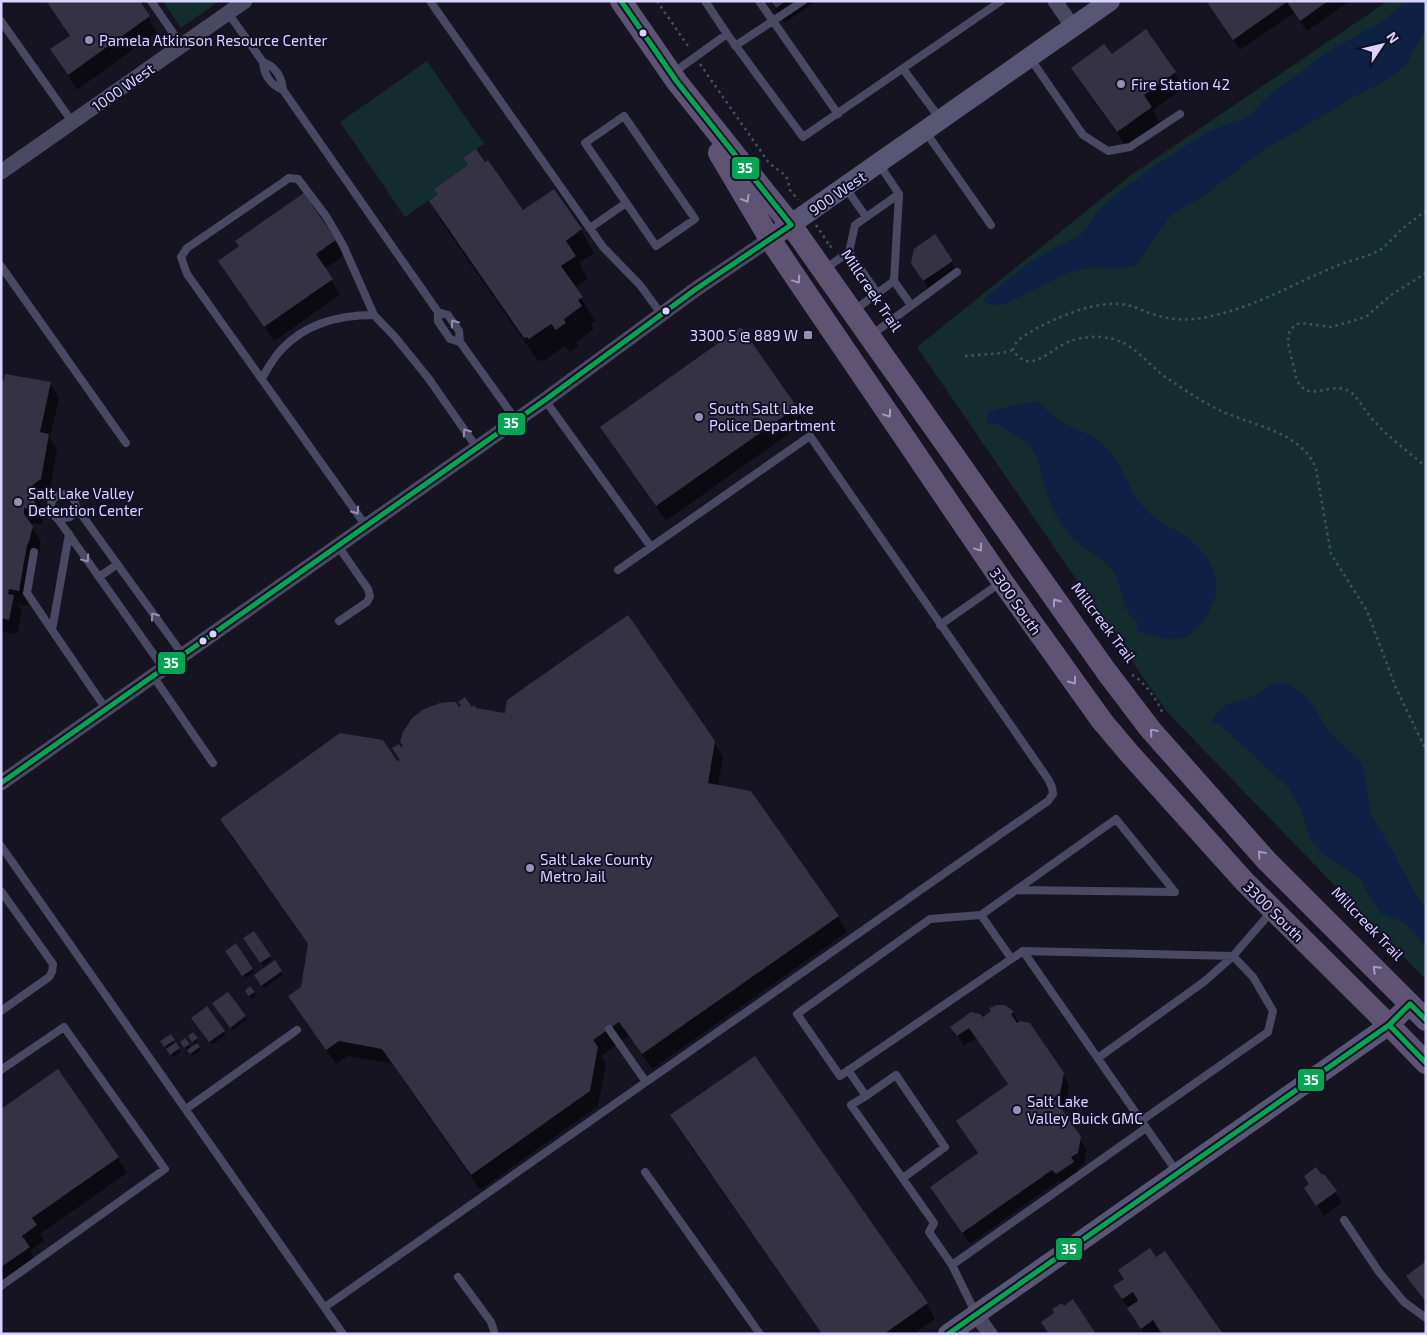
<svg xmlns="http://www.w3.org/2000/svg" width="1427" height="1335" font-family="'Exo 2',sans-serif">
	<rect width="100%" height="100%" fill="#161421"/>
	<path fill="#132c2d" d="M163,1H219L181,28Z
		M1388,1H1426V980L1167,712L917,347L1131,175Z
		M427,61L484,144L463,158L468,165L434,189L438,194L405,217L340,122Z"/>
	<path fill="#0d2144" d="M1405,1H1426V28L1405,66L1385,81L1347,100L1306,126L1267,147L1209,192L1175,213L1168,219L1138,262L1133,266L1119,269L1094,267L1070,272L1003,305H990L983,299L1033,260L1077,237L1084,231L1100,209L1114,196L1150,169L1207,132L1243,119L1254,112L1267,97L1326,53L1383,21Z
		M1037,401C1046,410 1055,419 1067,425C1080,431 1095,436 1106,447C1124,465 1128,493 1147,511C1158,522 1172,528 1185,536C1208,552 1226,580 1211,607C1206,617 1199,627 1190,634C1173,645 1152,636 1135,630C1144,621 1132,619 1128,612C1122,600 1121,585 1114,573C1107,560 1081,548 1070,535C1058,522 1051,506 1045,488C1041,475 1039,456 1029,445C1024,440 1017,436 1011,432C1003,427 995,423 986,422L989,411Z
		M1276,683L1289,685L1305,696L1313,705L1327,730L1361,762L1365,774L1370,814L1390,846L1417,897L1426,908V946L1406,924L1398,919L1390,918L1381,913L1373,903L1361,880L1323,854L1310,839L1299,806L1288,787L1219,724L1210,723C1228,695 1232,706 1256,695C1263,691 1268,685 1276,683Z"/>
	<path fill="#0007" d="M46,1H138L157,32L77,90L52,50L70,37Z
		M770,1H816L785,23Z
		M1206,1H1350L1307,31L1294,13L1240,50Z
		M1146,31L1184,88L1153,110L1160,123L1126,146L1081,83L1073,68L1111,55Z
		M430,201L523,212L581,230L594,253L579,263L588,279L575,288L595,321L591,324L594,329L576,342L579,346L570,352L565,346L543,362L541,359L538,361L443,224Z
		M935,236L958,273L931,292L919,275Z
		M335,241L344,256L324,269L340,295L274,341L229,276Z
		M1,381L50,383L59,398L50,438L57,450L49,495L39,502L44,512L42,524L33,523L32,527L41,542L38,558L35,560L27,606L17,604L22,612L17,634L1,632Z
		M796,407L805,422L666,521L611,442L602,427Z
		M458,708L475,709L714,741L723,757L718,786L750,792L838,917L847,932L652,1069L629,1036L601,1056L606,1064L598,1106L480,1190L392,1064L348,1056L336,1064L299,1011L309,946L230,835L222,820L397,763L401,761V749Z
		M253,933L272,960L263,966L245,939Z
		M236,945L254,972L245,978L228,955Z
		M275,962L283,975L264,988L255,976Z
		M228,993L247,1020L233,1030L216,1006Z
		M254,993L255,996L252,999L248,994Z
		M1004,1006L1013,1013L1019,1023L1063,1073L1069,1085L1066,1105L1060,1110L1087,1150L1084,1164L1077,1169L1080,1174L1063,1185L1060,1180L970,1244L931,1187L979,1154L957,1121L1009,1085L976,1038L964,1046L952,1027L982,1019Z
		M207,1008L226,1035L212,1045L195,1021Z
		M193,1034L198,1042L196,1043L201,1050L193,1056L181,1042L189,1045L191,1049L196,1045L191,1039Z
		M170,1036L181,1052L173,1057L162,1041Z
		M1,1110L118,1158L127,1173L40,1234L44,1241L30,1251L37,1263L5,1285L1,1280Z
		M671,1116L927,1304L935,1319L914,1334H822L680,1131Z
		M1324,1175L1342,1203L1324,1216L1312,1199L1322,1177Z
		M1426,1262V1303L1408,1276Z
		M1125,1280L1221,1334H1144L1115,1287Z"/>
	<path fill="#343243" d="M46,1H140L150,16L68,75L50,49L70,36Z
		M771,1H786L776,8Z
		M1206,1H1328L1300,21L1287,2L1233,40Z
		M1146,29L1176,72L1144,95L1152,107L1117,132L1071,68L1104,44L1112,54Z
		M476,149L485,162L488,160L523,210L554,189L582,229L566,241L576,256L561,266L583,297L578,300L582,306L564,319L566,323L556,330L551,324L529,339L527,337L524,338L429,201L438,194L434,189L468,165L463,158Z
		M304,193L336,240L316,254L333,279L264,327L218,261L239,246L235,241Z
		M935,234L953,261L923,281L911,263L914,249Z
		M741,327L797,407L656,506L600,427Z
		M5,374L51,382L40,432L49,434L41,479L29,488L27,493L36,495L34,509L24,508V514L33,526L29,542L27,545L19,591L9,589L8,594L14,595L9,620L1,618V380H4Z
		M628,615L715,741L708,783L751,791L839,916L642,1054L619,1022L593,1040L598,1047L590,1091L471,1175L382,1049L339,1041L326,1050L288,996L301,987L308,944L220,819L340,733L383,740L397,761L400,760L392,748L399,744L401,747L403,746L400,742L403,732L412,718L424,709L440,703L448,702H456L459,707L461,705L458,702L465,697L472,707L474,705L476,708L505,713L507,700Z
		M254,931L271,956L260,963L243,938Z
		M236,943L253,969L242,976L225,951Z
		M275,960L282,971L261,986L254,975Z
		M250,986L255,992L249,996L245,991Z
		M228,992L246,1016L230,1028L212,1003Z
		M997,1005H1005L1011,1009L1014,1012L1011,1014L1017,1023L1020,1021L1030,1023L1064,1073L1060,1093L1054,1098L1081,1137L1078,1153L1071,1157L1074,1162L1056,1174L1052,1170L962,1233L930,1187L978,1153L956,1121L1008,1084L969,1028L957,1036L950,1027L971,1012L980,1014L983,1017L991,1011L989,1008Z
		M207,1006L225,1031L209,1042L191,1018Z
		M193,1032L198,1038L192,1042L188,1036Z
		M171,1034L175,1040L164,1047L160,1041Z
		M185,1038L190,1044L184,1048L180,1042Z
		M176,1042L180,1048L170,1055L166,1049Z
		M197,1043L200,1047L190,1054L187,1050Z
		M755,1056L928,1303L884,1334H822L670,1115Z
		M58,1069L119,1157L32,1218L37,1225L22,1236L30,1247L1,1267V1109Z
		M1316,1167L1322,1175L1324,1174L1337,1191L1316,1206L1304,1188L1309,1184L1304,1176Z
		M1150,1248L1156,1257L1165,1251L1223,1334H1162L1153,1320L1141,1329L1127,1308L1138,1301L1133,1292L1122,1299L1113,1286L1124,1279L1118,1270Z
		M1426,1261V1302L1406,1276Z
		M1073,1299L1096,1334H1049L1041,1322L1054,1313L1052,1309L1062,1303L1064,1306Z"/>
	<g fill="none" stroke-linecap="round" stroke-linejoin="round">
		<path stroke="#44505f" stroke-width="2.5" stroke-dasharray="2.5 4" stroke-linecap="butt" d="M657,1L690,49
			M700,64L769,163L785,175L788,180L790,190L798,200
			M1426,210C1418,217 1410,223 1402,229C1395,236 1388,244 1380,250C1366,258 1349,260 1334,267C1293,284 1255,307 1211,316C1196,320 1179,321 1163,317C1148,314 1135,305 1120,304C1092,302 1061,316 1037,328C1028,334 1015,339 1013,350C1031,376 1048,350 1068,342C1078,338 1090,336 1101,337C1131,339 1142,359 1164,376C1180,387 1198,399 1215,408C1247,425 1302,430 1316,469L1331,554L1367,611L1396,688L1426,750
			M816,225L828,243H830L831,249
			M1426,273L1391,295L1366,317L1331,327L1302,323L1297,324L1290,330C1286,342 1290,352 1293,364C1295,370 1295,377 1298,382C1311,405 1333,377 1353,394C1361,402 1366,413 1374,421C1389,438 1409,452 1426,467
			M965,356L1002,353L1013,350
			M1132,675C1143,680 1160,703 1163,715"/>
		<path stroke="#4a4962" stroke-width="8" d="M151,1L182,46
			M430,1L603,247L640,285L662,315
			M705,1L727,34
			M759,1L838,114
			M228,13L263,62C264,75 271,85 283,90
			M1,21L73,123
			M735,46L803,1
			M1030,58L1083,135L1108,151L1130,147L1180,114
			M263,62C275,66 282,77 283,90L438,312V321L450,339L460,342
			M903,69L941,120
			M673,73L727,34L803,137L1001,1
			M624,116L695,219L656,246L585,143Z
			M925,131L991,225
			M879,164L899,194L894,281L911,305
			M846,188L866,217
			M590,228L626,203
			M849,252L877,293
			M1,266L126,443
			M826,268L849,252L855,225L899,194
			M853,311L894,281
			M438,312L448,315L459,331L460,342L516,420
			M870,336L957,272
			M262,378C268,368 274,357 282,349C306,323 340,315 374,315
			M545,400L651,547
			M76,507L183,655
			M58,519L70,517C79,510 77,499 67,494C50,493 45,510 58,519L164,669
			M366,526L187,274L181,257L187,248L282,183L289,178L298,179L326,216L343,245L374,315L395,337L429,379L477,448
			M69,534L52,630L106,709
			M338,546L368,589L370,596L367,602L339,621
			M34,552L27,593L52,630
			M618,570L810,436L1048,779L1052,787L1053,794L1048,801L646,1082
			M99,577L116,565
			M940,625L1000,583
			M153,676L213,763
			M1,846L343,1334
			M1017,890L1175,892L1116,819L981,915L930,919L797,1014L840,1076L1023,951L1177,1172
			M1,891L53,964L52,972L49,977L1,1011
			M981,915L1011,958
			M1023,951L1233,956L1253,977L1273,1011L1268,1032L1141,1121
			M1098,1058L1205,981L1233,956L1271,912
			M1,1070L64,1027L165,1169L1,1286
			M848,1070L866,1096L851,1105L934,1223L929,1232L952,1265L975,1312
			M866,1096L896,1075L945,1147L903,1178
			M186,1109L297,1030
			M645,1172L760,1334
			M1344,1220L1379,1272L1404,1302L1426,1318
			M952,1265L1146,1128
			M458,1277L491,1322L495,1334
			M325,1307L646,1082L609,1029"/>
		<path stroke="#4a4962" stroke-width="15" d="M1055,1L1073,27
			M1,172L245,1
			M1,783L545,400L696,289L770,239
			M976,1314L990,1334"/>
		<path stroke="#575674" stroke-width="20" d="M770,239L1110,1
			M948,1334L1389,1025L1410,1004"/>
		<path stroke="#5e5373" stroke-width="22" d="M621,1L677,82L791,225L1106,671L1150,729L1266,860L1426,1020
			M719,153L770,239L790,269L1002,581L1102,721L1129,753L1244,881L1389,1025L1426,1063"/>
		<defs>
			<path id="bus-1" d="M1,783L545,400L696,289L791,225L677,82L621,1
				M1389,1025L1426,1063
				M948,1334L1389,1025L1410,1004L1426,1020"/>
		</defs>
		<use href="#bus-1" stroke="#130f26" stroke-width="9"/>
		<use href="#bus-1" stroke="#00a651" stroke-width="5"/>
	</g>
	<defs><path id="oneway-chevron" d="M-2-3.5L2.5 0L-2 3.5" fill="none" stroke-width="1.6" stroke-linecap="round" stroke-linejoin="round" transform="scale(1.25)"/></defs>
	<g stroke="#a29ac0">
		<use href="#oneway-chevron" transform="translate(746 199) rotate(60)"/>
		<use href="#oneway-chevron" transform="translate(797 280) rotate(56)"/>
		<use href="#oneway-chevron" transform="translate(888 414) rotate(56)"/>
		<use href="#oneway-chevron" transform="translate(979 548) rotate(56)"/>
		<use href="#oneway-chevron" transform="translate(1056 602) rotate(-125)"/>
		<use href="#oneway-chevron" transform="translate(1073 681) rotate(54)"/>
		<use href="#oneway-chevron" transform="translate(1153 732) rotate(-131)"/>
		<use href="#oneway-chevron" transform="translate(1261 854) rotate(-132)"/>
		<use href="#oneway-chevron" transform="translate(1376 969) rotate(-135)"/>
	</g>
	<g stroke="#928eb0">
		<use href="#oneway-chevron" transform="translate(454 323) rotate(-125)"/>
		<use href="#oneway-chevron" transform="translate(466 432) rotate(-125)"/>
		<use href="#oneway-chevron" transform="translate(356 511) rotate(55)"/>
		<use href="#oneway-chevron" transform="translate(86 559) rotate(55)"/>
		<use href="#oneway-chevron" transform="translate(154 616) rotate(-126)"/>
	</g>
	<g fill="#d9d4ff" stroke="#130f26" stroke-width="2">
		<circle cx="643" cy="33" r="4.5"/>
		<circle cx="666" cy="311" r="4.5"/>
		<circle cx="213" cy="634" r="4.5"/>
		<circle cx="203" cy="641" r="4.5"/>
	</g>
	<g fill="#9591b1" stroke="#130f26" stroke-width="2">
		<circle cx="89" cy="40" r="5"/>
		<circle cx="1121" cy="84" r="5"/>
		<rect x="803" y="330" width="10" height="10" rx="2.5"/>
		<circle cx="699" cy="417" r="5"/>
		<circle cx="18" cy="502" r="5"/>
		<circle cx="530" cy="868" r="5"/>
		<circle cx="1017" cy="1110" r="5"/>
	</g>
	<g text-anchor="middle" dominant-baseline="central" stroke-width="4" stroke-linejoin="round" paint-order="stroke">
		<g font-size="15" fill="#d9d4ff" stroke="#130f26" text-anchor="start">
			<text x="99" y="40">Pamela Atkinson Resource Center</text>
			<text x="1131" y="84">Fire Station 42</text>
			<text x="798" y="335" text-anchor="end">3300 S @ 889 W</text>
			<text x="709" y="408">South Salt Lake<tspan x="709" dy="17">Police Department</tspan></text>
			<text x="28" y="493">Salt Lake Valley<tspan x="28" dy="17">Detention Center</tspan></text>
			<text x="540" y="859">Salt Lake County<tspan x="540" dy="17">Metro Jail</tspan></text>
			<text x="1027" y="1101">Salt Lake<tspan x="1027" dy="17">Valley Buick GMC</tspan></text>
		</g>
		<g font-size="15" fill="#d9d4ff" stroke="#130f26">
			<text transform="translate(123 87) rotate(-35)">1000 West</text>
			<text transform="translate(837 193) rotate(-35)">900 West</text>
			<text transform="translate(872 290) rotate(56)">Millcreek Trail</text>
			<text transform="translate(1016 601) rotate(55)">3300 South</text>
			<text transform="translate(1104 622) rotate(53)">Millcreek Trail</text>
			<text transform="translate(1274 911) rotate(45)">3300 South</text>
			<text transform="translate(1368 923) rotate(46)">Millcreek Trail</text>
		</g>
	</g>
	<g stroke="#130f26" stroke-width="2">
		<rect x="731" y="156" width="29" height="24" rx="5" fill="#00a651"/>
		<rect x="497" y="412" width="29" height="24" rx="5" fill="#00a651"/>
		<rect x="157" y="651" width="29" height="24" rx="5" fill="#00a651"/>
		<rect x="1297" y="1068" width="28" height="24" rx="5" fill="#00a651"/>
		<rect x="1055" y="1237" width="28" height="24" rx="5" fill="#00a651"/>
	</g>
	<g font-size="14" text-anchor="middle" font-weight="bold" fill="#fff">
		<text x="745" y="173">35</text>
		<text x="511" y="428">35</text>
		<text x="171" y="668">35</text>
		<text x="1311" y="1085">35</text>
		<text x="1069" y="1254">35</text>
	</g>
	<rect width="1427" height="1335" fill="none" stroke="#d9d4ff" stroke-width="5"/>
	<g transform="translate(1382 45) rotate(55)" stroke="#130f26" stroke-width="4" paint-order="stroke">
	<path d="M0-4L9 19L0 12L-9 19Z" fill="#d9d4ff"/>
	<text y="-8" font-size="14" font-weight="bold" text-anchor="middle" fill="#d9d4ff">N</text>
	</g>
</svg>
